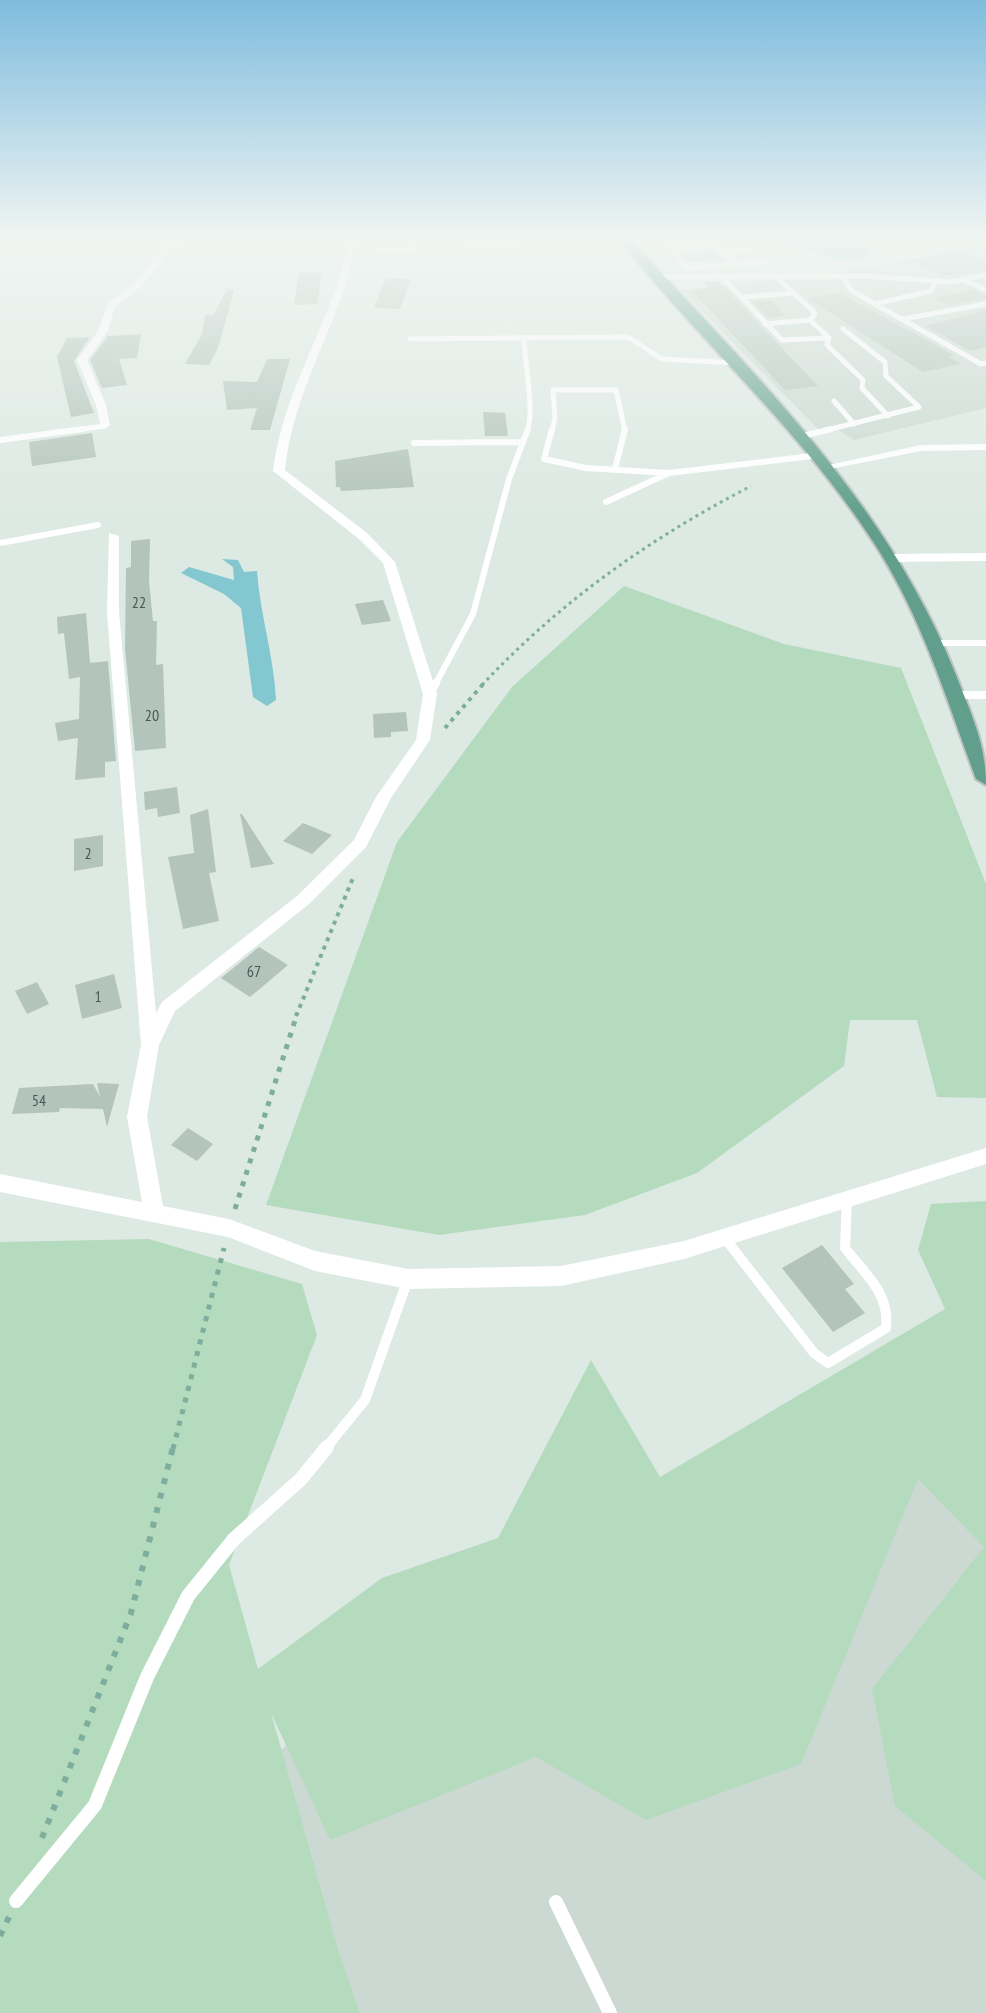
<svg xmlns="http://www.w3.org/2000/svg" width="986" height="2013" font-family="'PT Sans Narrow',sans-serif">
	<rect width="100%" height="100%" fill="#dde9e3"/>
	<path fill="#cbd9d2" d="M986,245V408L854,440L835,428L820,431L681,290L736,285L734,282L804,279Z
		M925,1344L986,1422V2013H285L218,1789Z"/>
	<path fill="#b5dbbe" d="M624,586L784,644L901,668L986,884V1098L937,1097L917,1020H850L844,1066L697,1173L585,1215L439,1235L266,1205L397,842L512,687Z
		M986,1201V1881L895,1806L872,1689L984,1547L918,1479L801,1764L646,1820L536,1757L330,1840L271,1713L339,1953L360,2013H0V1242L149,1239L302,1284L317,1335L229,1565L258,1669L382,1578L498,1538L591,1360L660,1477L945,1309L918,1250L931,1204Z"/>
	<path fill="#83c7d0" d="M786,236H850L874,252C844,270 812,253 786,236Z
		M222,559L238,560L244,572L257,571C260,615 274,656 276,700L267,706L253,697L241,608L224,594L181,573L189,567L234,580L233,567Z"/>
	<path fill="#b2c4bc" d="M961,249L986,261V270L943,276L909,260Z
		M715,251L724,260L689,262L681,254Z
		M322,272L317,304L294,305L299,273Z
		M386,278L411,279L400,309L374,308Z
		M704,282H719L818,386L785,390L692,291L708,287Z
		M962,285L986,295V299L948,305L934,298L972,290Z
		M228,288L234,291L218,348L209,365L185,364L202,334L205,315H213Z
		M840,293L954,355L948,356L961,364L923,372L807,298Z
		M772,300L785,316L769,318L753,302Z
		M986,310V347L970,351L926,326Z
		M141,334L137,358L119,359L127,385L102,388L90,360L108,336Z
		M90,337L74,361L94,413L71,417L57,357L67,338Z
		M267,359H290L270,430H250L257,408L227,410L223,381L257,382Z
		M483,412L505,413L508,436H485Z
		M92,433L96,457L32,466L29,442Z
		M408,449L414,487L341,491L340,487H336L335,461Z
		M150,539L149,581L153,621H157L156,665L163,664L166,748L135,751L125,649L126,568L131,567V541Z
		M383,600L391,621L362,625L355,604Z
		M86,613L90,663L108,661L116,761L105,762V777L75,780L78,738L58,741L55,723L79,719L80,677L69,679L64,633L58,634L57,617Z
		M406,712L408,731L391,732V737L374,738L373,714Z
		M177,787L180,813L158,817L157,808L145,810L144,792Z
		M208,809L216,872L209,873L219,921L183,929L168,857L194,853L190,815Z
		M240,814H242L274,864L251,868Z
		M303,823L332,835L312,854L283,841Z
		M103,835V866L74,871V839Z
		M259,947L288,965L250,997L221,978Z
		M114,974L122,1008L82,1019L75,985Z
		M37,982L49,1004L27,1014L15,991Z
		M97,1083L119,1084L107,1127L103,1109L60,1108L59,1112L12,1114L19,1088L93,1084L100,1097Z
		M188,1128L213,1144L197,1161L171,1145Z
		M822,1245L854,1284L845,1289L865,1313L833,1332L782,1268Z"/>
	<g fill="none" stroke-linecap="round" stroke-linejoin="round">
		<defs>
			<path id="primary" d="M616,236H627C752,372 886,500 956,675C971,714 986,744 986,785L976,779C948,703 924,624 881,554C807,435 702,345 616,236Z"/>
		</defs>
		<use href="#primary" stroke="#bcc3c1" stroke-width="4"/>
		<path stroke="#7dad9c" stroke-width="3" stroke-dasharray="3 4" stroke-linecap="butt" d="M482,685C561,601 649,539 751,486"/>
		<path stroke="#7dad9c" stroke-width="4" stroke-dasharray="4 5" stroke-linecap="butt" d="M445,728L484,683
			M296,1016L353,878"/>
		<path stroke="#7dad9c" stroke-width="5" stroke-dasharray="5 7" stroke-linecap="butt" d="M235,1209L297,1014
			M173,1449L224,1248"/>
		<path stroke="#7dad9c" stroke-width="6" stroke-dasharray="6 9" stroke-linecap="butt" d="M42,1838L131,1613L173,1447
			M0,1936L9,1917"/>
		<path stroke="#fff" stroke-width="5" d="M658,236L689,270
			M464,244L514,243L519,236
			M670,249L717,245
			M374,250H413L418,236
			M723,251L750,249
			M736,264L765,262
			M688,268L736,264L708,236
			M720,275L782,340L829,338
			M842,276L852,291L981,364L986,363
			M658,277L865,276L950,282L986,275
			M776,277L812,310L815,314L810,320L829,338L827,345L863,380L862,388L888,416
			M964,280L986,290
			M742,297L794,293
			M875,304L931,291L936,282
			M903,319L986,304
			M765,324L810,320
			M410,339L628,337L662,359L736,363
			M524,340C525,365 535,411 527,431
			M834,401L854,424
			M68,431L105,426
			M552,431L555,418L553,390H616L625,431
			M823,431L919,407L886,376L885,362L843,329"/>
		<path stroke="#fff" stroke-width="6" d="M552,429L544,459L586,468L669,473
			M803,436L831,429
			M0,440L83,429
			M414,443L523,442
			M615,469L625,429
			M606,502L669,473L820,455
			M0,543L98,525
			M932,643H986
			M435,685L473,614L509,479L528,429"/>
		<path stroke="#fff" stroke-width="8" d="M430,694L436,683"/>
		<path stroke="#fff" stroke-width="10" d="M724,1237L814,1353L828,1363L886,1328C890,1293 865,1274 845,1248L847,1199
			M325,1449L365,1400L408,1279"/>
		<path stroke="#fff" stroke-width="14" d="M16,1901L95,1805L147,1677L188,1596L234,1539L301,1479L327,1447
			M556,1902L610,2013"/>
		<path fill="#fff" fill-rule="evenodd" d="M184,236H193L171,249L142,286L115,306L108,331L87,360L106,405L110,426L101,428L96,405L77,360L98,331L108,303L136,282L165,245Z
			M350,236H358C344,318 293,387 285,470L367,533L395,562L437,694L430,740L391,798L366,847L309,904L175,1011L159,1045L147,1117L163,1206L229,1219L315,1251L408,1269L561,1266L684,1241L986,1148V1164L684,1259L561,1286L408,1289L315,1271L228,1237L0,1192V1174L142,1202L127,1117L141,1045L107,612L109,533L119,536V612L156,1013L162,1002L297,896L354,840L376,797L416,740L423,694L383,563L359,539L273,471C283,387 335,318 350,236Z
			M986,444V450L921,451L830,469L824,466L921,445Z
			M986,553V561L892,562L886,558L892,554Z
			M986,691V699H953L946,695L953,691Z"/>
		<use href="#primary" fill="#619f8c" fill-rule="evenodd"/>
	</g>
	<linearGradient id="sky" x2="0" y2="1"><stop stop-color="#7fbcde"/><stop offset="0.46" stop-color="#f0f5f2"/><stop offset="1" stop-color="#f0f5f2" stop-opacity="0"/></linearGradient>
	<rect width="986" height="517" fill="url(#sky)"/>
	<g text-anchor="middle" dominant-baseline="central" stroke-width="8" stroke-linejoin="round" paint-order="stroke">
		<g font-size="16" fill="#445b53">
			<text x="139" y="602">22</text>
			<text x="152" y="715">20</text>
			<text x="88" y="853">2</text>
			<text x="254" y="971">67</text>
			<text x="98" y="996">1</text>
			<text x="39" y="1100">54</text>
		</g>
	</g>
</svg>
